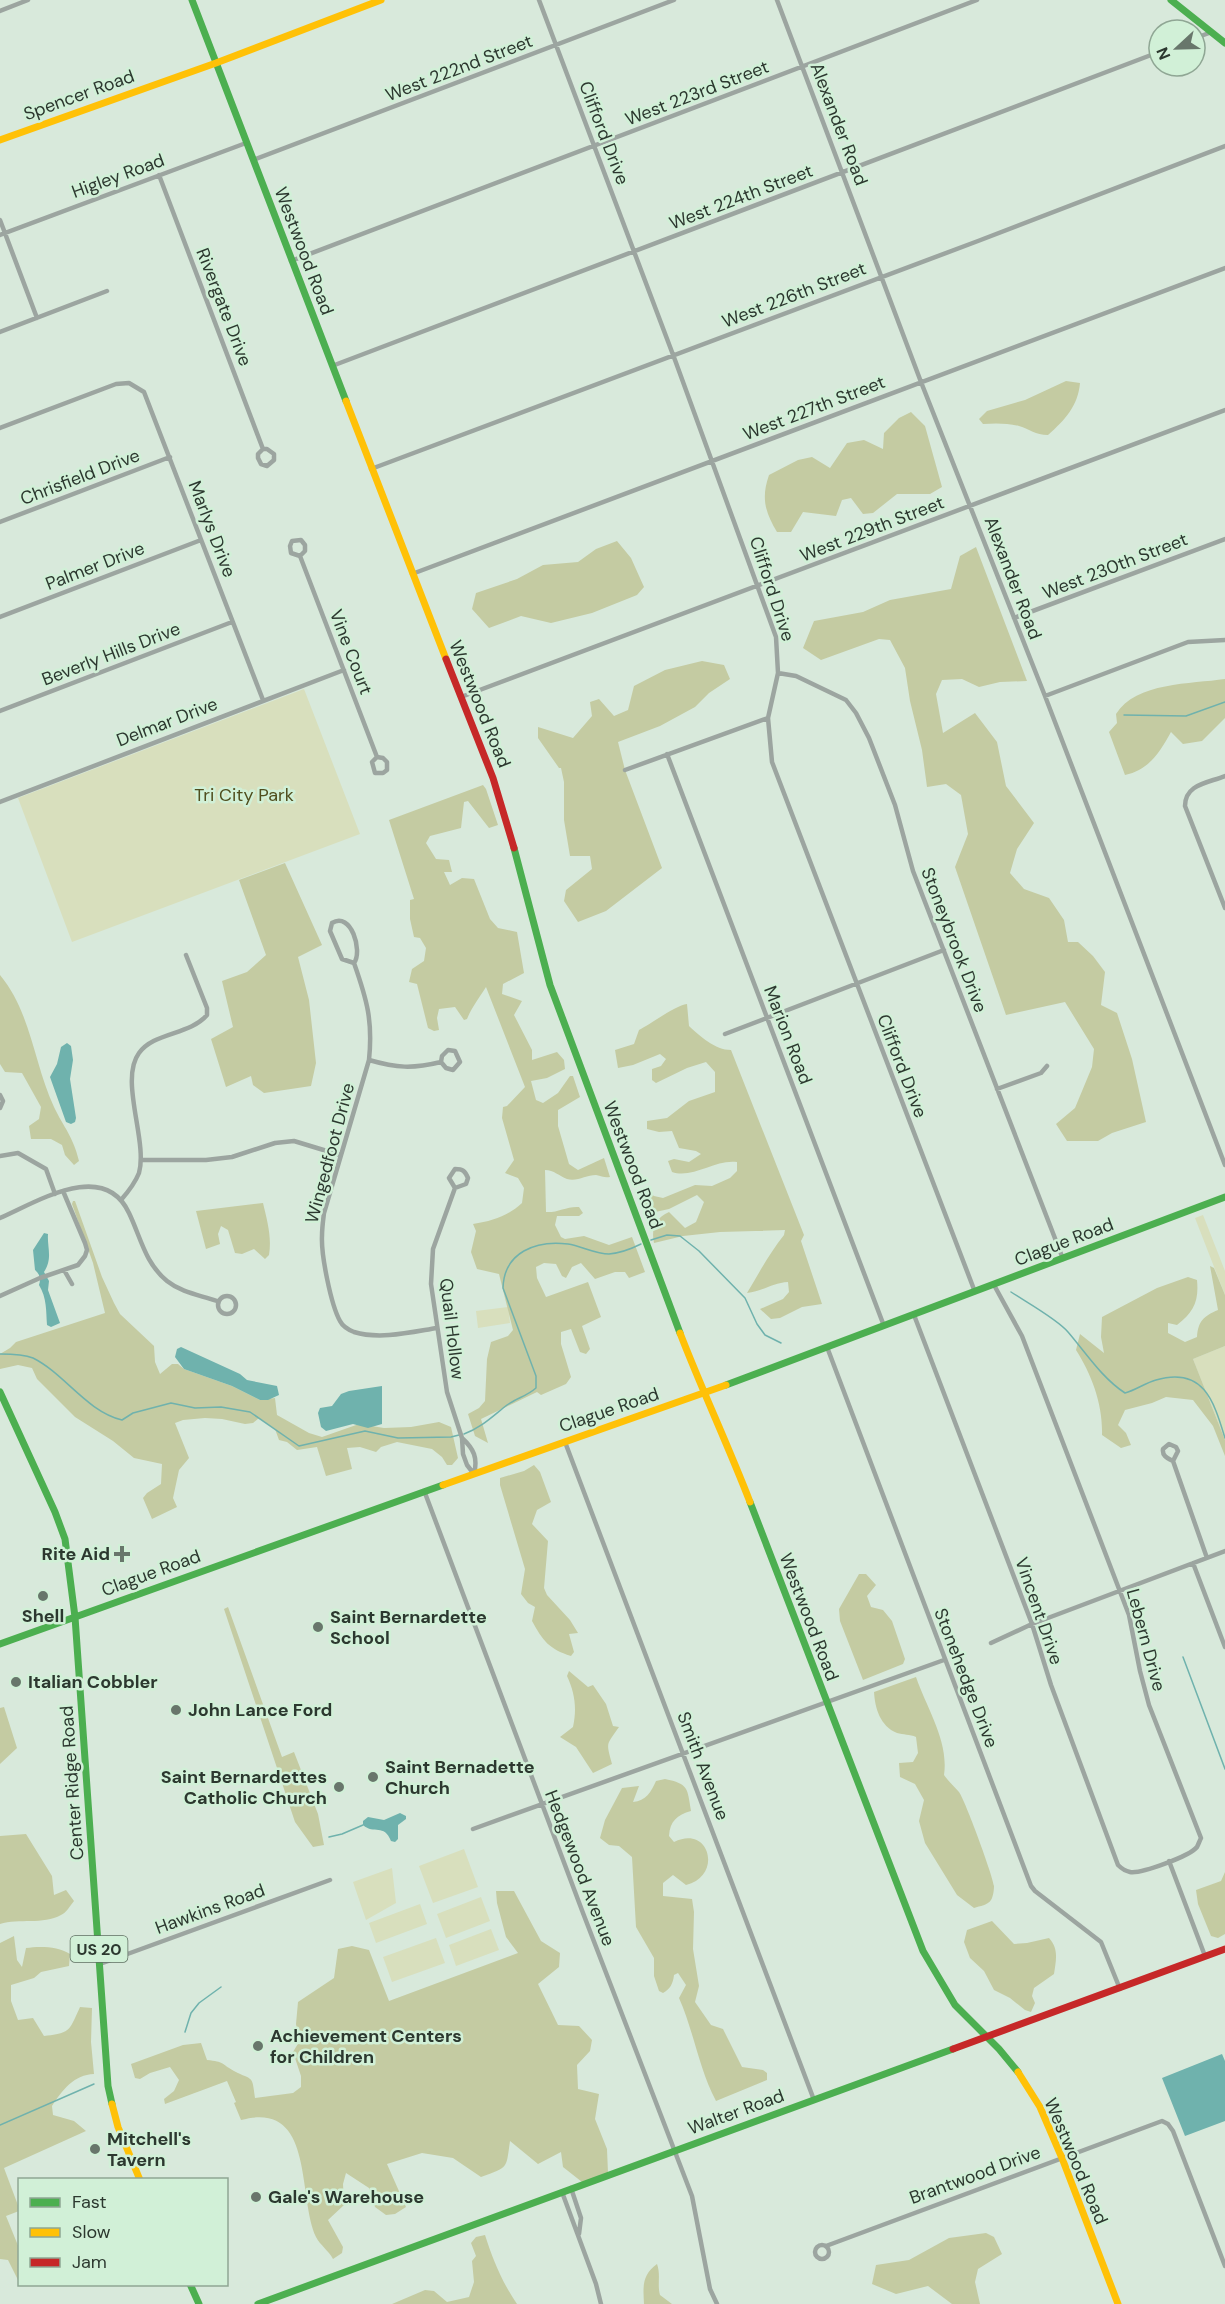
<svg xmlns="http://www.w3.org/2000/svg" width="1225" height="2304" font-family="'DM Sans',sans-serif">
	<rect width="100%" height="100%" fill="#d8e9db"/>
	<path fill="#d8dfbd" d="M304,689L360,834L72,942L18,798Z
		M1203,1215L1225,1271V1295L1195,1218Z
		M508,1307L510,1323L478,1328L476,1311Z
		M1225,1346V1440L1193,1359Z
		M464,1849L478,1887L433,1903L419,1866Z
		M392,1868L396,1903L366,1920L353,1882Z
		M481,1897L490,1921L446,1938L437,1914Z
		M420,1904L427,1924L376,1943L369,1923Z
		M491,1929L499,1950L456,1966L449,1945Z
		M436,1938L445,1963L392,1982L383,1957Z"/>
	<path fill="#c4cba2" d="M1066,381L1080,383C1078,406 1065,420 1048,435C1035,435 1030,429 1019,426C1007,423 995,423 983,424L979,419L987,411L1025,400Z
		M911,412L925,426L942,487L930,494H897L873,513L863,514L851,498L842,500L836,516L803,512L791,532H777C765,512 761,498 769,475L798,460L812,457L830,468L847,443L864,440L883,449L884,433L899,418Z
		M617,541L631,558L644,587L637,595L592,613L551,623L521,616L489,628L472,609L476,593L517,579L543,565L578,562L596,549Z
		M976,547L1027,681L1000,682L979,687L962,679L942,680L936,694L943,733L975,713L997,742L1006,786L1034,823L1017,849L1010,873L1024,889L1049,898L1064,920L1068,942H1078L1093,956L1105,972L1101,1005L1117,1013L1132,1059L1146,1122L1112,1133L1098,1141H1067L1056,1124L1075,1108L1092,1067L1094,1049L1065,1002L1006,1015L955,867L968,834L961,795L946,784L927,787L922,750L910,701L905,668L890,640L879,639L821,660L803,648L814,621L863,612L890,600L951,589L960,556Z
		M702,661L724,665L730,679L709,693L695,707L660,726L618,742L625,770L662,868L606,911L578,922L564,901L566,890L592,869L590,856H570L564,820V782L561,768H559L538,738V727L573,738L592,716L590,702L599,699L614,716L628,710L634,686L665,670Z
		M1225,679V718L1202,741L1183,744L1171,732C1160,752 1149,770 1125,775L1109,732L1117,723L1116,714C1136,682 1191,684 1225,679Z
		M483,785L486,789L498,825L489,828L468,801L464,802L461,828L430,836L426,843L436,859L449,860L452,872H444L450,885L462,878L474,879L490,919L498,928L517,932L524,973L503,984L502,994L522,1001L514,1015L532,1050V1060L557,1052L564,1060L565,1069L547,1078L531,1081L536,1100L543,1103L558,1093L570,1076H573L580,1097L558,1110V1126L569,1164L578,1170L604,1158L610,1177C604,1178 602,1176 596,1175C586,1175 577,1182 567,1179C559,1176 554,1170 545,1170L546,1212C557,1213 567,1206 579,1207L583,1213L579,1216H557L555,1225L561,1237L565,1239L584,1236L609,1245L632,1237L645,1272L629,1278L625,1272H615L595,1279L581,1263L572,1267L566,1278L562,1276L556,1264L544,1263L536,1267L537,1278L546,1297L588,1282L601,1317L582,1326L590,1349L586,1354L580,1352L571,1329L561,1332V1344L571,1377L566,1384L541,1395L537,1392L481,1419L488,1443L475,1436L468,1414L479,1408L485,1401L487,1359L491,1342L508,1336L513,1330L499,1274L477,1269L471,1252L476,1231L473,1224C493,1221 508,1216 522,1203L524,1188L518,1178L505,1173L514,1160L502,1118L503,1107L507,1106L525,1087L486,987C479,998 472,1007 467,1019L464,1020L455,1007L439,1009L437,1018L439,1030L434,1031L428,1028L417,984L409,982L412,969L424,961L426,948L420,938L414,937L410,919V900L414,899L389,820Z
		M285,863L322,945L298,957L309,1000L316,1063L311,1086L264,1093L253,1085L251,1076L226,1087L211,1039L233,1027L222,981L247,972L266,955L239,880Z
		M0,975C31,1012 34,1064 54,1107C64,1128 73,1136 79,1161L74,1165L65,1155L62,1145L51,1139H31L29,1126L39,1119L41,1107L22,1073L5,1072L0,1064Z
		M687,1004L689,1026C700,1036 715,1050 731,1050L804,1235L801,1241L822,1304L802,1307L780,1318L771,1319L760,1309L783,1299L789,1292L788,1282C772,1283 761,1292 747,1293C759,1273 769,1254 784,1235L785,1230L720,1232L683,1236L654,1243C651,1229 655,1218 669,1212L685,1228L696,1222L704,1202L697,1195L669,1209L646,1214L642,1201L645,1189L654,1196L663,1198L695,1185L712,1186L730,1178L737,1171V1162C715,1159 693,1179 672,1172L668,1161L674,1159L689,1162L701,1154L696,1151L679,1148L672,1131L659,1132L647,1129V1121L667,1118L689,1101L715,1092V1072L706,1062L687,1068L656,1083L652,1080V1069L661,1066L666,1059L660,1054L633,1065L618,1068L615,1050L634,1044L639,1030C651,1024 676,1005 687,1004Z
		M73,1201H75L102,1277L114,1303L120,1314L154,1346L155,1362L160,1374L172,1364H178L184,1369L232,1386L260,1400L275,1398L277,1415L309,1433L322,1437L359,1424L384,1428L411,1427L439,1422L451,1427L458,1458L452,1465H447L442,1457L432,1449L397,1442L381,1447L376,1452L360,1447L347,1448L352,1469L326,1476L317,1447L297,1450L287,1442L279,1440L275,1429L259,1418L253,1423L245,1424L222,1419L205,1418L183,1420L175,1423L189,1458L179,1470L173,1498L177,1507L152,1519L143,1498L147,1493L161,1484L162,1464L134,1458L113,1441L75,1417L37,1379L32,1368L18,1365L0,1369V1354L10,1348L16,1342L105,1313L93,1263L72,1204Z
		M263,1203C267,1220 272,1237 269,1255L265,1259L254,1249L242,1254L235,1253L228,1230L221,1226L218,1234L220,1244L206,1249L196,1211Z
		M1210,1266L1214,1268L1225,1295V1346L1193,1359L1225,1440V1456L1213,1426L1193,1400L1166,1397L1152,1403L1125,1410L1118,1425L1126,1433L1131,1445L1121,1448L1102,1435C1103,1405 1092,1375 1076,1350L1080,1334L1104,1353L1101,1337L1102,1317L1157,1288L1188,1277L1197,1280C1199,1301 1194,1312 1177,1325L1168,1323V1333L1185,1342L1197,1337C1198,1321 1204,1316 1218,1310Z
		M534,1465L540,1472L551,1502L537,1510L532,1524L548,1541L544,1588L547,1595L570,1620L578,1633L569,1634L574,1652L571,1656C549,1649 543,1641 532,1621L535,1607L528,1603L521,1594L525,1569L500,1485V1478L524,1471Z
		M859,1574H866L876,1585L867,1596L871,1607L883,1610L892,1621L905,1659L903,1664L863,1680L840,1621L839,1609Z
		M228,1607L282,1757L294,1752L318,1814L324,1845L313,1847L295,1822L224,1609Z
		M569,1671L588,1687L593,1685L606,1704L613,1726L619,1727C606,1746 606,1741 612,1764L593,1773L576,1747L560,1737L573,1727C577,1709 575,1693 567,1676Z
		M916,1677C927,1709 949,1741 944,1775C948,1781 954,1786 959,1792C965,1800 993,1876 994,1886C994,1890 993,1897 991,1900C988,1905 980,1906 974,1908L957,1895L925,1843L919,1821L924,1800L915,1784L900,1777L899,1763L913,1762L918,1753L916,1737C910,1734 903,1735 897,1733C880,1726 875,1708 874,1692Z
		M4,1707L17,1748L0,1764V1708Z
		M665,1779C689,1784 687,1788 691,1811C677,1815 670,1821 669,1836L674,1842C710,1824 723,1876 686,1885L673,1875L663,1883V1896L692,1899L694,1912L693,1949L699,1986L695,2002L711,2025L723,2029L742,2067L763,2070L767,2073V2080L716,2101C699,2069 694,2032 679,1998L686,1985L678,1973L674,1975C673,1984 670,1989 663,1993L659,1991L654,1976V1958L636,1927L632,1857L619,1846L609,1845L600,1838L605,1820L622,1788L639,1786L633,1802C646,1801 651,1792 656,1781Z
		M26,1834L52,1876L54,1895L66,1890L74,1901C70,1906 66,1913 61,1915C43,1925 19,1918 0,1924V1836Z
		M1225,1872V1934L1218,1938L1211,1936L1198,1904L1196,1890L1221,1881Z
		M496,1891H514L541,1941L560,1953L559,1967L538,1984L558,2025L579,2026L592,2040L590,2051L577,2065L578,2089L599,2094L595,2119L607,2149L608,2173L582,2182L563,2167L561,2152L538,2164L510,2141C506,2169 509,2167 481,2177L453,2158L422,2153L387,2164L406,2207L395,2214L386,2215L375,2207L369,2188L346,2173L343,2184L344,2205L328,2220L343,2247L342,2253L333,2259C329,2251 320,2245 316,2237C297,2195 315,2100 241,2120L234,2103L236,2102L227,2081L165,2104L164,2099L174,2091L179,2080L170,2067L150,2073L140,2079L135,2078L131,2064L183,2045L201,2043L207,2060C225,2062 220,2063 234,2071C253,2081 252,2074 255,2098L293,2093L301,2087V2076L293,2052L299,2042L296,2024L298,2002L334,1978L338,1949L352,1946L369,1950L389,2001L518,1953L506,1937L497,1903Z
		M992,1921L1014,1944L1027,1943L1049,1938C1059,1949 1056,1960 1054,1974L1034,1988L1032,1996L1035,2003L1031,2012L1025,2010L1010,1998L994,1990L984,1971L970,1958L964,1942L967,1930Z
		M14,1936L17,1960L22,1967L26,1948C39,1946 58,1946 70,1954L69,1966L41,1972L34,1978L11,1985V2001L18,2020L33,2018L44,2036C71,2033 69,2031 80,2007L92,2008L91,2042L94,2074C74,2075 63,2089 52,2106L53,2115L74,2121L86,2131L4,2168L19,2208V2211L6,2216L19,2248V2282L8,2260L0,2259V1943Z
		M986,2233L994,2237L1002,2254L978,2269L975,2282L980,2304H952L928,2286L896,2294L872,2284L876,2265L909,2260L949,2238Z
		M485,2235C493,2260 502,2282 517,2304H392L425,2290L434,2291L447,2302L469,2297L474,2282L472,2261L476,2256L471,2243L476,2237Z
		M657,2264C661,2275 657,2284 660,2295L672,2304H644C643,2286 642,2275 657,2264Z"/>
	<path fill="#6fb2ad" d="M67,1043L71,1046L73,1060L70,1079L76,1118L75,1122L71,1124L66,1122L50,1077L57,1064L61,1047Z
		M44,1233L48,1234C47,1248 53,1258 44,1272L49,1281L48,1290L60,1323L51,1327L47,1325C46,1311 47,1298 39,1285C41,1279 40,1274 35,1270L33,1250Z
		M181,1347L240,1374L247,1380L277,1386L279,1395L268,1400H260L232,1386L184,1369L175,1357L177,1349Z
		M382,1386V1424L368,1428L353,1424L326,1431L321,1427L318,1413L320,1408L332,1406L341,1394L349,1391Z
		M400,1813L406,1816V1819L398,1825V1839L395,1842L391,1841C384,1823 374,1835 363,1825V1821L368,1817L384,1820Z
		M1222,2054L1225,2061V2121L1185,2136L1162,2078Z"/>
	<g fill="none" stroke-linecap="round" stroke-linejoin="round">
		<path stroke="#6fb2ad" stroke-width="1.5" d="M1124,715L1186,716L1225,702
			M651,1240L667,1235L680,1236L699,1251L745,1298L757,1324L765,1335L781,1343
			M1011,1292C1026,1302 1057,1319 1068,1332C1086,1353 1102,1378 1125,1393C1136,1390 1145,1383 1156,1380C1204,1366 1214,1402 1225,1438
			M0,1354C11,1354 23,1354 33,1358C65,1374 86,1411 122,1420L133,1413L171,1403L195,1408L221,1407L250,1412L299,1446L365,1431L398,1438L451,1437L459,1435
			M464,1434C481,1428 493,1416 507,1405C517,1398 527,1396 536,1388V1376L503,1288C504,1252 536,1240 568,1244C581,1246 596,1254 609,1254C620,1253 631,1249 641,1244
			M1183,1657L1225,1769
			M329,1837L342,1834L363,1825
			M185,2032L191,2013L199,2003L221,1987
			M0,2125L94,2084"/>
		<path stroke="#9ca5a0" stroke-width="4.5" d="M539,0L675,360L776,637L778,673L768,718L772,762L975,1292
			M777,0L921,382L1045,696L1225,1165
			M0,11L28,0
			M1195,38L1212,32
			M253,160L674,0
			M159,175L263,449H267L274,454V460L267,466L261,464L258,458V454L263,449
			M0,220L37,318
			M0,235L246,143
			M291,261L977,0
			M0,332L107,291
			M332,366L1159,52
			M0,428L116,384L129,383L144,392L263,700
			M371,469L978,241L1225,146
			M0,522L170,457
			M300,556L291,553L290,546L292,541L301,540L305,545V551L300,556L377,757L372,762L375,773H383L387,770V762L383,758L377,757
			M412,574L1225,268
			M0,617L201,540
			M1014,618L1225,539
			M778,673L796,676L846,700L856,713L869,738L895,805L913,871L1063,1259
			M1045,696L1188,642L1225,640
			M461,697L1225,410
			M0,711L232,622
			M667,754L884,1326
			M625,770L768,718
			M1225,776C1208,783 1185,784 1185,806L1225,908
			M0,802L344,670
			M354,963L342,959L330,931L332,923C351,911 363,951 354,963C367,1000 373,1021 369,1060L324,1213C323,1221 322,1228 322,1236C321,1255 331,1305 340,1321C343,1327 349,1330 354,1332C380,1340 412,1332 437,1328
			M725,1034L944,950
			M369,1060C397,1068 412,1069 441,1062L446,1068L453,1070L460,1062L455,1051L448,1050L442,1056L441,1062
			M997,1089L1041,1073L1047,1066
			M0,1095L3,1101L0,1108
			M0,1156L18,1153L46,1169L55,1194
			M141,1160H206L232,1157L275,1143L294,1141L340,1155
			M455,1188L449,1178L455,1169C463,1169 465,1171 468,1178L466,1184L455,1188L433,1249L431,1284L447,1392L462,1438L463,1454L467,1465L474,1474
			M121,1200C128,1192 135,1183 139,1173C148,1141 119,1080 139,1053C154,1032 190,1035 207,1015V1008L186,955
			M0,1218C37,1202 104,1159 129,1213C141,1238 145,1263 167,1281C182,1293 200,1295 217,1301
			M64,1270L72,1284
			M218 1305a9 9 0 1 1 18 0a9 9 0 1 1-18 0Z
			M0,1296L40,1278L78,1265L85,1256L87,1250L85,1243L63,1191
			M914,1315L1032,1624L1051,1685L1118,1865C1121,1868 1125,1871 1130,1872C1141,1874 1190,1856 1197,1847C1198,1845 1200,1840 1201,1838L1149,1705L1140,1671L1129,1615L1022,1336L994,1285
			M827,1347L1031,1886L1035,1891L1101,1942L1120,1989
			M462,1438C474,1449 478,1458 474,1474
			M565,1442L814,2100
			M1173,1461L1178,1451L1176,1447L1169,1444L1163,1449C1162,1456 1167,1458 1173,1461L1207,1558
			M425,1493L583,1913L692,2196L710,2289L717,2304
			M1193,1563L1225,1647
			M991,1643L1032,1624L1225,1551
			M473,1829L944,1660
			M1169,1861L1205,1956
			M100,1964L330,1880
			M571,2188L581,2218L579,2234
			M562,2192L596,2284L601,2304
			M815 2252a7 7 0 1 1 14 0a7 7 0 1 1-14 0Z
			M826,2246L1162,2121L1168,2124L1173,2131L1225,2266"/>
		<path stroke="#4caf50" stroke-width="7" d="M192,0L346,401
			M1171,0L1225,43
			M514,848L550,985L680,1333
			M726,1385L1225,1197
			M0,1392L55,1512L65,1539L75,1617L108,2086L112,2104
			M750,1502L923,1951L955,2005L999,2049L1018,2072
			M0,1644L443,1485
			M190,2284L199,2304
			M258,2304L953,2049"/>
		<path stroke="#ffc107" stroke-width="7" d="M0,140L216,63L381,0
			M346,401L446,659
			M680,1333C702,1390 728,1445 750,1502
			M443,1485L726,1385
			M1018,2072L1040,2107L1062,2158L1118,2304
			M112,2104L118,2127L140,2180"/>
		<path stroke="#c62828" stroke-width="7" d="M446,659L493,778L514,848
			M953,2049L1225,1949"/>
	</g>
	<g fill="#68766b" stroke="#d1f0d7" stroke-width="2">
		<path d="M119 1545h6v6h6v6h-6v6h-6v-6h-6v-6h6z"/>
		<circle cx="43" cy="1596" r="6"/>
		<circle cx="318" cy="1627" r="6"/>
		<circle cx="16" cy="1682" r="6"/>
		<circle cx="176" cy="1710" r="6"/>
		<circle cx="373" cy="1777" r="6"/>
		<circle cx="339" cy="1787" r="6"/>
		<circle cx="258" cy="2046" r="6"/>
		<circle cx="95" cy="2149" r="6"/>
		<circle cx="256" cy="2197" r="6"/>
	</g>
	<g text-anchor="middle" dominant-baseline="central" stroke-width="5" stroke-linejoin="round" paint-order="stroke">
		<rect fill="#d1f0d7" stroke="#5e6f61" stroke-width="1.5" x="70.5" y="1936" width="57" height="26" rx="4.5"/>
		<g font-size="16" font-weight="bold" fill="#2c382f">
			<text x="99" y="1949">US 20</text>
		</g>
		<g font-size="18" fill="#2c382f" stroke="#d1f0d7">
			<text transform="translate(459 68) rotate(-21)">West 222nd Street</text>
			<text transform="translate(697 93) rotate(-21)">West 223rd Street</text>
			<text transform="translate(79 95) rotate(-20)">Spencer Road</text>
			<text transform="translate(839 124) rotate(69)">Alexander Road</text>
			<text transform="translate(604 133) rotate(69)">Clifford Drive</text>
			<text transform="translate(118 176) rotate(-20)">Higley Road</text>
			<text transform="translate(741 197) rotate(-21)">West 224th Street</text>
			<text transform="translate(304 251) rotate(69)">Westwood Road</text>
			<text transform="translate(794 295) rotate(-21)">West 226th Street</text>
			<text transform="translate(224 307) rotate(69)">Rivergate Drive</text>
			<text transform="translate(814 408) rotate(-21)">West 227th Street</text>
			<text transform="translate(80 477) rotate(-21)">Chrisfield Drive</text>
			<text transform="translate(212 529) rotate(69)">Marlys Drive</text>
			<text transform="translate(872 529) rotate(-21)">West 229th Street</text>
			<text transform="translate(95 566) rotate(-21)">Palmer Drive</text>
			<text transform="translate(1115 566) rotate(-21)">West 230th Street</text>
			<text transform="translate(1013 578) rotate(69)">Alexander Road</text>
			<text transform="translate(772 589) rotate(72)">Clifford Drive</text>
			<text transform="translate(351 652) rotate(69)">Vine Court</text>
			<text transform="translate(111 654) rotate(-21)">Beverly Hills Drive</text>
			<text transform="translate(480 704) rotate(68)">Westwood Road</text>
			<text transform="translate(167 722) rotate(-21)">Delmar Drive</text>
			<text transform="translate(954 940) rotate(69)">Stoneybrook Drive</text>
			<text transform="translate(788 1035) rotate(69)">Marion Road</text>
			<text transform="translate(902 1066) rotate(69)">Clifford Drive</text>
			<text transform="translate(330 1153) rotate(-75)">Wingedfoot Drive</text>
			<text transform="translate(633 1165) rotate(69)">Westwood Road</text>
			<text transform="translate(1064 1242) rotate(-21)">Clague Road</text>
			<text transform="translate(452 1329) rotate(83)">Quail Hollow</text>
			<text transform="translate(609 1410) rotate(-19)">Clague Road</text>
			<text transform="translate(151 1573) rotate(-20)">Clague Road</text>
			<text transform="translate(1039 1611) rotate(71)">Vincent Drive</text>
			<text transform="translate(809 1617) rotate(69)">Westwood Road</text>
			<text transform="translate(1146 1640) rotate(75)">Lebern Drive</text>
			<text transform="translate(966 1678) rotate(69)">Stonehedge Drive</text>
			<text transform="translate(703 1766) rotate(69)">Smith Avenue</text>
			<text transform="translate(72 1783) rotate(-94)">Center Ridge Road</text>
			<text transform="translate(580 1868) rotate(69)">Hedgewood Avenue</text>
			<text transform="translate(210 1909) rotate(-20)">Hawkins Road</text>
			<text transform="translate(736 2112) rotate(-20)">Walter Road</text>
			<text transform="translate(1076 2161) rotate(67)">Westwood Road</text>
			<text transform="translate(975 2175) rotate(-20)">Brantwood Drive</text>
		</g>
		<g font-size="18" fill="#4f4d1d" stroke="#d1f0d7">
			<text x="244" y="795">Tri City Park</text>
		</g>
		<g font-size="18" font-weight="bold" fill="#2c382f" stroke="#d1f0d7" text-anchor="start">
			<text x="110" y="1554" text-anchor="end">Rite Aid</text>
			<text x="43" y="1616" text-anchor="middle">Shell</text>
			<text x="330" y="1617">Saint Bernardette<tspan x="330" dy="21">School</tspan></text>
			<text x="28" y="1682">Italian Cobbler</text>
			<text x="188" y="1710">John Lance Ford</text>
			<text x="385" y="1767">Saint Bernadette<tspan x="385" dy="21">Church</tspan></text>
			<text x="327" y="1777" text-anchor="end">Saint Bernardettes<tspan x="327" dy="21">Catholic Church</tspan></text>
			<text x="270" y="2036">Achievement Centers<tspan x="270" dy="21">for Children</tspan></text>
			<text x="107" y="2139">Mitchell's<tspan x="107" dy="21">Tavern</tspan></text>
			<text x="268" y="2197">Gale's Warehouse</text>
		</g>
	</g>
	<rect x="18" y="2178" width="210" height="108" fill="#d1f0d7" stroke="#8fa694" stroke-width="1.5"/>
	<rect x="30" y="2198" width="30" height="9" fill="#4caf50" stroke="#8fa694" stroke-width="1.5"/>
	<text x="72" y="2208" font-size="18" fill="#2c382f">Fast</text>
	<rect x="30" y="2228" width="30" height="9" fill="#ffc107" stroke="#8fa694" stroke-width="1.5"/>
	<text x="72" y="2238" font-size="18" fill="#2c382f">Slow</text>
	<rect x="30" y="2258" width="30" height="9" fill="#c62828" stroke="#8fa694" stroke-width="1.5"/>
	<text x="72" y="2268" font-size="18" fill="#2c382f">Jam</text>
	<g transform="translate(1177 48) rotate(248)"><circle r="28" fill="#d1f0d7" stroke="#8fa694" stroke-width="1.5"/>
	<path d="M0-4.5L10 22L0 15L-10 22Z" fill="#68766b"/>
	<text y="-9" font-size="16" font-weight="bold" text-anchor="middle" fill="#2c382f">N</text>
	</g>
</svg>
